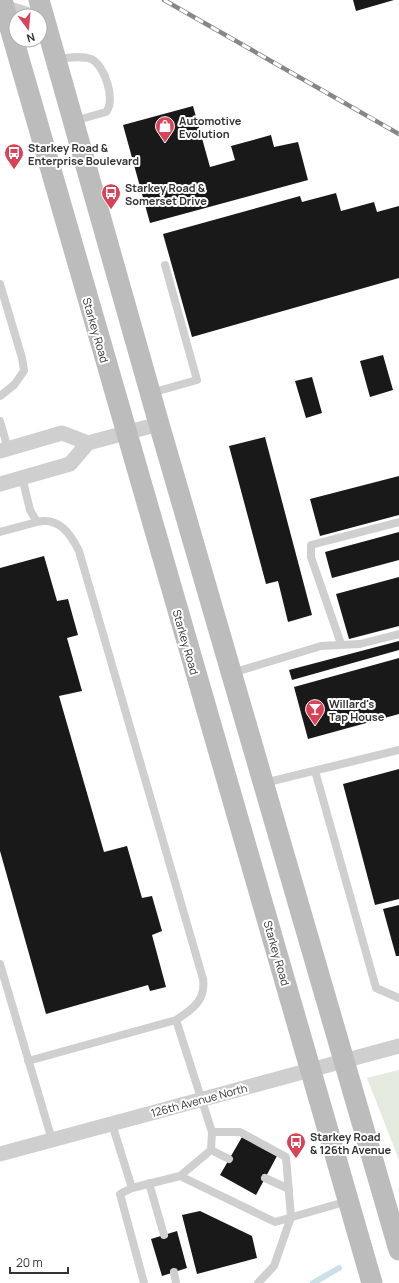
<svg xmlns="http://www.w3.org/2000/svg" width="399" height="1283" font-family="Manrope,sans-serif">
	<rect width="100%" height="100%" fill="#fff"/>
	<path fill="#e5eade" d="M399,1070V1160L367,1078Z"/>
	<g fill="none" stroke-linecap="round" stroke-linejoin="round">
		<path stroke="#cce0e9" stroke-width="6" d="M313,1283L339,1268"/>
	</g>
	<path fill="#191919" d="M353,0H394L356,11Z
		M193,106L210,167L235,160L231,146L271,135L274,147L298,142L308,180L150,223L123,125Z
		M336,193L341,211L374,202L377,212L399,206V278L192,337L163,234L300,196L302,202Z
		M383,355L393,390L370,397L360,361Z
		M312,377L322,413L306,418L295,381Z
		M265,437L312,615L288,622L278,581L266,584L229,446Z
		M399,476V515L320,536L310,499Z
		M399,532V560L332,578L325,552Z
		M44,556L57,601L68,599L78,635L67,638L82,691L59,696L104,852L127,846L142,898L152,896L162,931L152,935L166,987L150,991L148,985L46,1014L0,851V568Z
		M399,577V626L349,639L336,594Z
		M399,641V650L292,680L289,670Z
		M399,658V714L308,739L294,687Z
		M399,769V899L375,905L343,784Z
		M399,905V956H396L383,909Z
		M242,1137L277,1156L256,1195L220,1175Z
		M200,1211L252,1236L257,1258L197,1274L182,1215Z
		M177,1231L187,1268L162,1276L151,1239Z"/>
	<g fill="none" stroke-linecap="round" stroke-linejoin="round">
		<path stroke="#cfcfcf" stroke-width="8" d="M57,59C68,58 81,55 91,59C105,65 116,101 106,112L74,121
			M0,284L22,358L24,371L14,385L0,396
			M151,393L197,380L165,265
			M0,421L8,449
			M22,477L30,510L37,522C59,517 70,533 79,551L203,979C206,1000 193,1009 176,1020L212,1132L211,1150L180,1176L132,1188L112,1124
			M0,532L37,522
			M341,644L311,557V545L399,522
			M232,673L321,646L360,644L399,634
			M315,771L376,988L399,998
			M264,783L399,750
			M0,964L52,1140
			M28,1061L176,1020
			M212,1132H240L286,1157L291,1217L274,1266L258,1283
			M211,1150L229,1159
			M180,1176L275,1222L348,1201
			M265,1178L289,1189
			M149,1183L164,1235
			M132,1188L120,1194L144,1283
			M174,1272L176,1283"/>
		<path stroke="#cfcfcf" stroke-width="15" d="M0,6L32,16
			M0,451L62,433L88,443
			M0,484L70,464L88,443L159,424
			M0,1154L399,1046"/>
		<path stroke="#bcbcbc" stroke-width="21" d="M2,0L372,1283
			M39,0L159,424L399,1250"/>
		<defs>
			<path id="rail" d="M164,0L399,134"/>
		</defs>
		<use href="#rail" stroke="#878787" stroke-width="4.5"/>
		<use href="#rail" stroke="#fff" stroke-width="3" stroke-dasharray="9" stroke-linecap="butt"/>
	</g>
	<defs>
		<symbol id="shop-pin" viewBox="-11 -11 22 30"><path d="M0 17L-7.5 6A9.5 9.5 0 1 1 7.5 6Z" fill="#d94358" stroke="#fff"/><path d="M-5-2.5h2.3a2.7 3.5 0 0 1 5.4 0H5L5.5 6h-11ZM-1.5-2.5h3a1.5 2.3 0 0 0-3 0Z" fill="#fff"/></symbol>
		<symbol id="bus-pin" viewBox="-11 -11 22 30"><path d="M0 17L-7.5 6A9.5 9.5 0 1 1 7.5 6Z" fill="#d94358" stroke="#fff"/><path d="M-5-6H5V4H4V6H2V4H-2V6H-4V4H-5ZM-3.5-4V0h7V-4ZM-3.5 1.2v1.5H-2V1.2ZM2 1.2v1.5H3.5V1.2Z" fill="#fff"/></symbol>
		<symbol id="bar-pin" viewBox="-11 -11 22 30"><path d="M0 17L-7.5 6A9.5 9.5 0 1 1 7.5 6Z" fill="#d94358" stroke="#fff"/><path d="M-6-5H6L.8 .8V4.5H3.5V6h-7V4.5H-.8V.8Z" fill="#fff"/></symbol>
	</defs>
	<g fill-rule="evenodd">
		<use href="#shop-pin" x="154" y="115" width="22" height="30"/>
		<use href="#bus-pin" x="3" y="142" width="22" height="30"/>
		<use href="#bus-pin" x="100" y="182" width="22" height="30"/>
		<use href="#bar-pin" x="304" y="698" width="22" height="30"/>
		<use href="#bus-pin" x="285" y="1131" width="22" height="30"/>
	</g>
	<g text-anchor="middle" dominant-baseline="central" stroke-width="4" stroke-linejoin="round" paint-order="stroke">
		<g font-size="11" font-weight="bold" fill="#323232" stroke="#fff" text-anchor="start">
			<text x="179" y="120">Automotive<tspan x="179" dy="13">Evolution</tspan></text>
			<text x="28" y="147">Starkey Road &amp;<tspan x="28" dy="13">Enterprise Boulevard</tspan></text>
			<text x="125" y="187">Starkey Road &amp;<tspan x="125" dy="13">Somerset Drive</tspan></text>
			<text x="329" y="703">Willard's<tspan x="329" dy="13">Tap House</tspan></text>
			<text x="310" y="1136">Starkey Road<tspan x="310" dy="13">&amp; 126th Avenue</tspan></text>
		</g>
		<g font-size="11" fill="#323232" stroke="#fff">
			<text transform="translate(96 330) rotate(74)">Starkey Road</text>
			<text transform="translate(186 642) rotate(74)">Starkey Road</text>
			<text transform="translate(277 953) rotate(74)">Starkey Road</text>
			<text transform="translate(199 1100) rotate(-15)">126th Avenue North</text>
		</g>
	</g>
	<g transform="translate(28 28) rotate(164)"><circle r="19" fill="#ffffff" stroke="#adadad"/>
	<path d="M0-3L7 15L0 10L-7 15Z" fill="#d94358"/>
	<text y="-6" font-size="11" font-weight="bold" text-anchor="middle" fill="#323232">N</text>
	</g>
	<path d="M10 1267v6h58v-6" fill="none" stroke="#323232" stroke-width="2"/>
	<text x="16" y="1267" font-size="12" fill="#323232" stroke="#ffffff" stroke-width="3" paint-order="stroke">20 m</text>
</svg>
